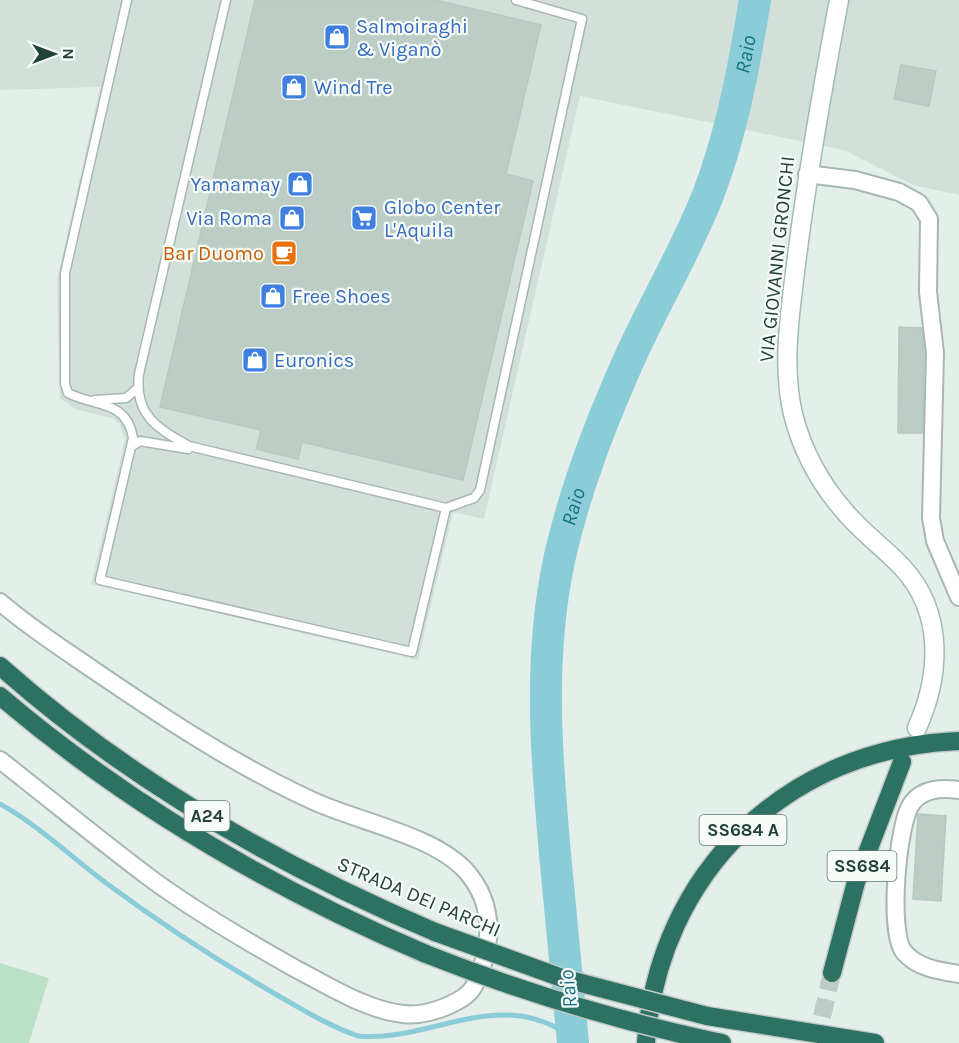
<svg xmlns="http://www.w3.org/2000/svg" width="959" height="1043" font-family="Karla,sans-serif">
	<rect width="100%" height="100%" fill="#e5efea"/>
	<path fill="#d3dfd9" d="M0,0H959V195L913,185L844,150L580,96L484,519L453,512L418,660L91,584L125,440L120,425L115,419L75,409L60,398L57,280L100,87L0,90Z"/>
	<path fill="#bce1c6" d="M0,963L49,978L29,1043H0Z"/>
	<g fill="none" stroke-linecap="round" stroke-linejoin="round">
		<path stroke="#8accd7" stroke-width="5" d="M0,804C38,825 70,856 106,883C160,923 218,961 277,995C303,1010 329,1026 358,1036C431,1043 500,984 573,1038"/>
		<path stroke="#8accd7" stroke-width="32" id="s1" d="M573,1043C567,980 561,917 555,854C546,753 538,656 560,556C574,494 598,430 624,371C649,312 684,256 708,195C732,133 744,66 755,0"/>
	</g>
	<path fill="#bccdc6" stroke="#b6c9c1" stroke-width="1.5" d="M255,0H436L541,25L506,174L533,181L463,480L302,442L298,459L256,449L261,430L160,407Z
		M901,65L936,71L929,106L894,99Z
		M899,327L922,328L924,353L923,433H898Z
		M918,814L946,816L941,901L913,899Z"/>
	<g fill="none" stroke-linecap="round" stroke-linejoin="round">
		<path stroke="#beccc7" stroke-width="18" stroke-dasharray="18 9" stroke-linecap="butt" d="M816,1043L832,973"/>
		<defs>
			<path id="lane" d="M127,0L65,273V384L68,393C95,407 127,400 133,438L100,580L412,652L446,508L189,446C157,429 134,414 139,374L226,0
				M95,400L126,398L138,388
				M132,446L140,441L188,449
				M446,508L474,498L480,490L582,19L516,0"/>
			<path id="street" d="M807,174L855,180L899,192L919,203L929,219L928,292L935,353L931,518L935,541L959,597
				M0,602C30,628 63,649 95,671C164,718 235,765 311,800C355,821 434,835 466,871C496,905 493,947 474,986C468,997 456,1002 445,1007C432,1012 417,1016 403,1014C366,1010 329,986 296,969C246,941 196,912 150,878C99,840 50,799 0,760
				M959,790C942,788 923,788 912,803C897,823 888,933 904,952C917,968 940,971 959,974"/>
			<path id="secondary" d="M839,0C823,85 808,170 797,256C791,307 781,363 793,414C802,450 821,485 846,513C863,533 884,548 902,567C944,612 941,674 917,728"/>
			<path id="highway" d="M0,666C127,779 279,866 435,932
				M0,696C127,804 273,889 426,954
				M832,973L856,882L902,762
				M707,1016L875,1043
				M703,1039L722,1043
				M646,1043C658,873 788,747 959,741"/>
		</defs>
		<use href="#lane" stroke="#a7b8b1" stroke-width="11"/>
		<use href="#street" stroke="#a7b8b1" stroke-width="20"/>
		<use href="#secondary" stroke="#a2bbb2" stroke-width="21"/>
		<use href="#highway" stroke="#c1cac8" stroke-width="21"/>
		<use href="#lane" stroke="#fff" stroke-width="8"/>
		<use href="#street" stroke="#fff" stroke-width="16"/>
		<use href="#secondary" stroke="#fff" stroke-width="18"/>
		<use href="#highway" stroke="#2c7161" stroke-width="18"/>
		<defs>
			<path id="highway-bridge" d="M435,932L562,978L707,1016
				M426,954C517,990 608,1018 703,1039"/>
		</defs>
		<use href="#highway-bridge" stroke="#c1cac8" stroke-width="21" stroke-linecap="butt"/>
		<use href="#highway-bridge" stroke="#2c7161" stroke-width="18"/>
	</g>
	<defs>
		<symbol id="shop-square" viewBox="-11 -11 22 22"><rect x="-9" y="-9" width="18" height="18" rx="4" fill="#3f7fe0" stroke="#f6fbf8"/><path d="M-5-2.5h2.3a2.7 3.5 0 0 1 5.4 0H5L5.5 6h-11ZM-1.5-2.5h3a1.5 2.3 0 0 0-3 0Z" fill="#fff"/></symbol>
		<symbol id="supermarket-square" viewBox="-11 -11 22 22"><rect x="-9" y="-9" width="18" height="18" rx="4" fill="#3f7fe0" stroke="#f6fbf8"/><path d="M-6-5.5h2.5l.6 2H6L4.5 2H-2.5L-4.4-4H-6ZM-1.5 3.2a1.3 1.3 0 1 0 .1 0ZM3 3.2a1.3 1.3 0 1 0 .1 0Z" fill="#fff"/></symbol>
		<symbol id="cafe-square" viewBox="-11 -11 22 22"><rect x="-9" y="-9" width="18" height="18" rx="4" fill="#e8710a" stroke="#f6fbf8"/><path d="M-5.5-4.5H6V0H3Q3 3.5 0 3.5H-2.5Q-5.5 3.5-5.5 0ZM3-3.2v2h1.7v-2ZM-6 4.5H4V6H-6Z" fill="#fff"/></symbol>
	</defs>
	<g fill-rule="evenodd">
		<use href="#shop-square" x="322" y="22" width="30" height="30"/>
		<use href="#shop-square" x="279" y="72" width="30" height="30"/>
		<use href="#shop-square" x="285" y="169" width="30" height="30"/>
		<use href="#shop-square" x="277" y="203" width="30" height="30"/>
		<use href="#supermarket-square" x="349" y="203" width="30" height="30"/>
		<use href="#cafe-square" x="269" y="238" width="30" height="30"/>
		<use href="#shop-square" x="258" y="281" width="30" height="30"/>
		<use href="#shop-square" x="240" y="345" width="30" height="30"/>
	</g>
	<g text-anchor="middle" dominant-baseline="central" stroke-width="4.5" stroke-linejoin="round" paint-order="stroke">
		<g fill="#f6fbf8" stroke="#627a72" stroke-width="1.5">
			<rect x="184.5" y="801" width="45" height="30" rx="4.5"/>
			<rect x="699.5" y="815" width="87" height="30" rx="4.5"/>
			<rect x="827.5" y="851" width="69" height="30" rx="4.5"/>
		</g>
		<g font-size="18" font-weight="bold" fill="#224239">
			<text x="207" y="816">A24</text>
			<text x="743" y="830">SS684 A</text>
			<text x="862" y="866">SS684</text>
		</g>
		<g font-size="20" fill="#366cbe" stroke="#f6fbf8" text-anchor="start">
			<text x="356" y="26">Salmoiraghi<tspan x="356" dy="23">&amp; Viganò</tspan></text>
			<text x="314" y="87">Wind Tre</text>
			<text x="280" y="184" text-anchor="end">Yamamay</text>
			<text x="384" y="207">Globo Center<tspan x="384" dy="23">L'Aquila</tspan></text>
			<text x="272" y="218" text-anchor="end">Via Roma</text>
			<text x="292" y="296">Free Shoes</text>
			<text x="274" y="360">Euronics</text>
		</g>
		<g font-size="20" fill="#c56008" stroke="#f6fbf8" text-anchor="end">
			<text x="264" y="253">Bar Duomo</text>
		</g>
		<g font-size="20" fill="#224239" stroke="#f6fbf8">
			<text transform="translate(777 259) rotate(-84)">VIA GIOVANNI GRONCHI</text>
			<text transform="translate(419 897) rotate(23)">STRADA DEI PARCHI</text>
		</g>
		<g font-size="21" font-style="italic" fill="#177383" stroke="#f6fbf8">
			<text stroke="none"><textPath href="#s1" startOffset="1026">Raio</textPath></text>
			<text stroke="none"><textPath href="#s1" startOffset="540">Raio</textPath></text>
			<text transform="translate(568 989) rotate(-96)">Raio</text>
		</g>
	</g>
	<g transform="translate(54 54) rotate(90)" stroke="#f6fbf8" stroke-width="4.5" paint-order="stroke">
	<path d="M0-4.5L10 22L0 15L-10 22Z" fill="#224239"/>
	<text y="-9" font-size="16" font-weight="bold" text-anchor="middle" fill="#224239">N</text>
	</g>
</svg>
